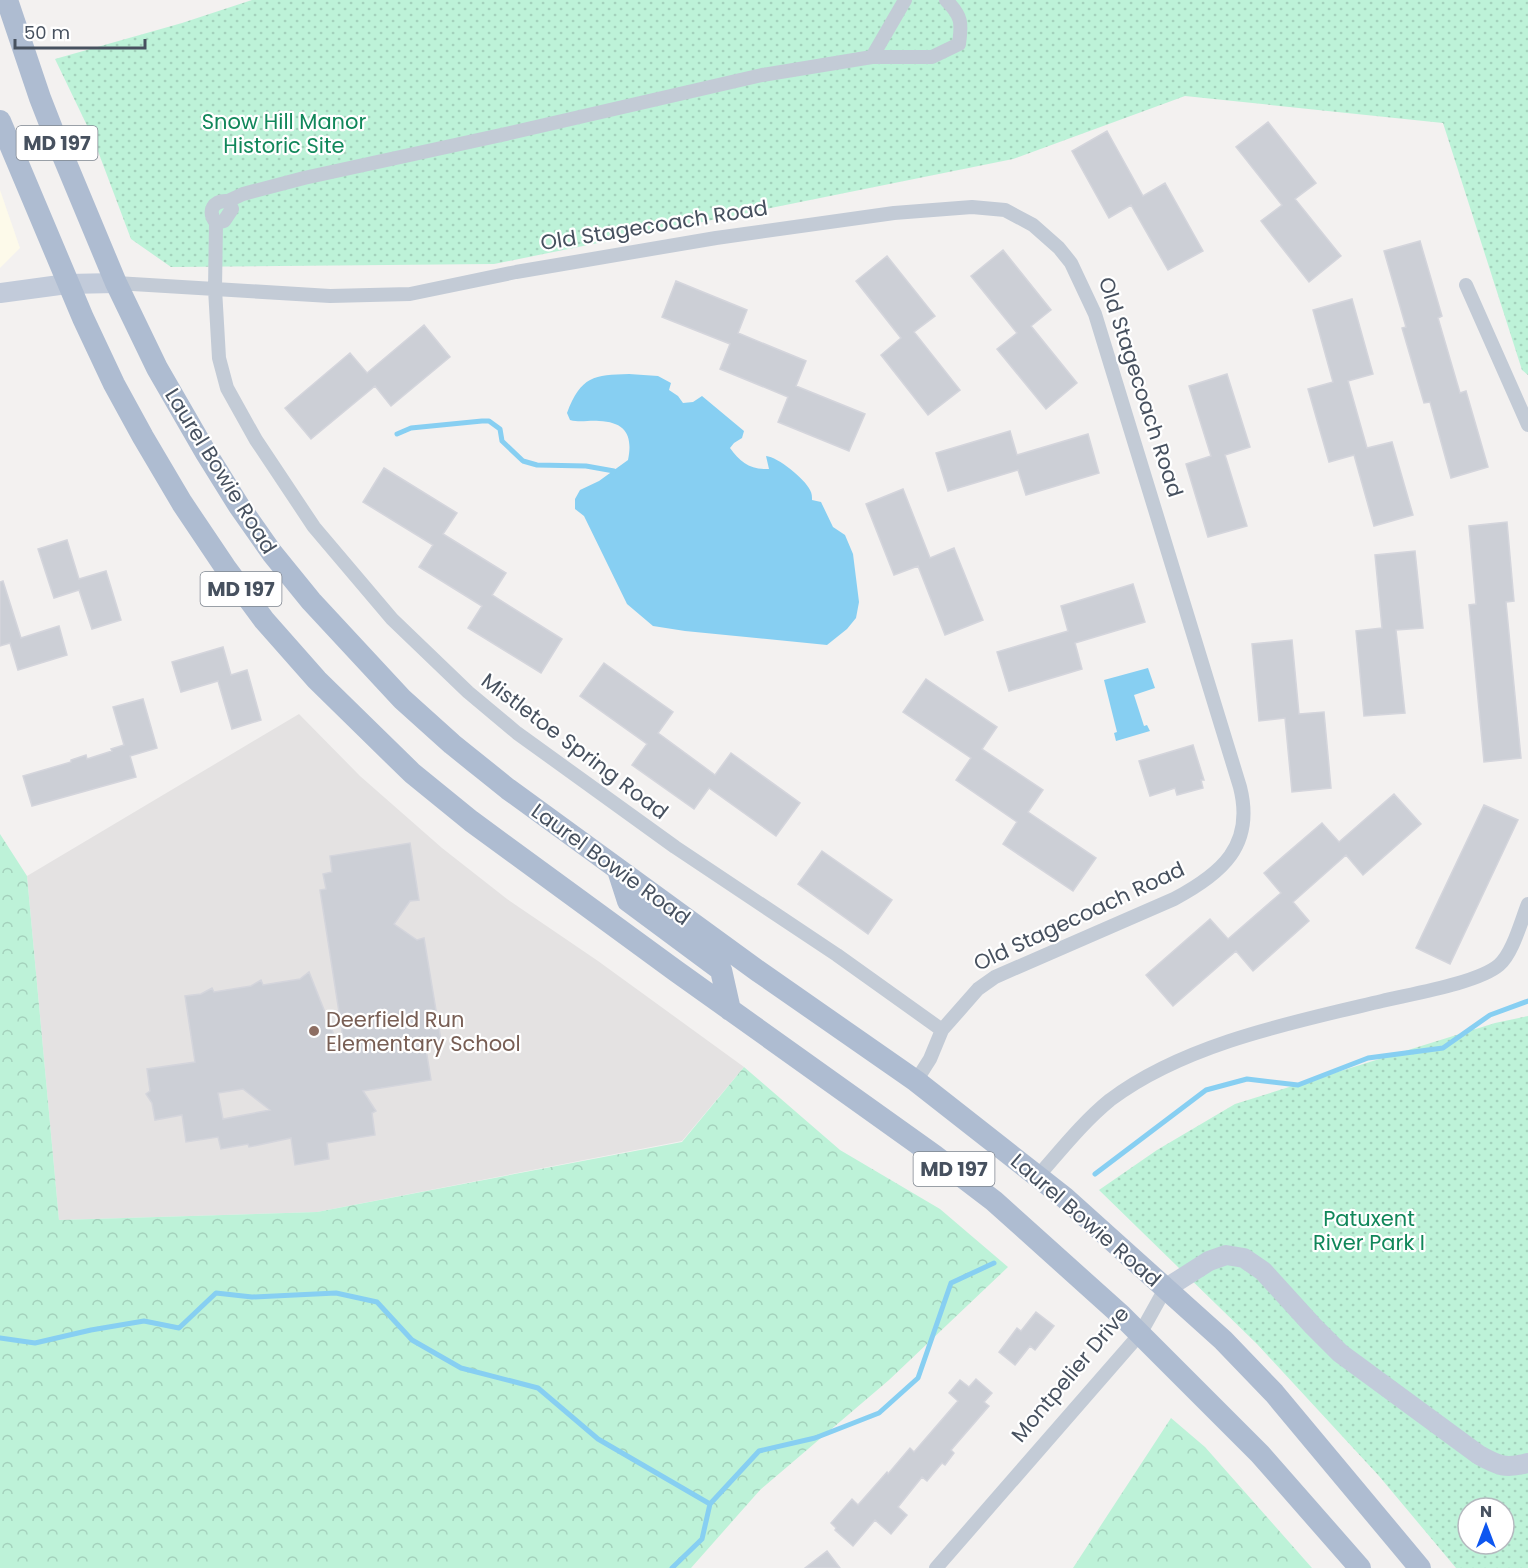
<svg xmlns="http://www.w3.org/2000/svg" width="1528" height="1568" font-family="Poppins,sans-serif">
	<defs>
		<pattern id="forest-crowns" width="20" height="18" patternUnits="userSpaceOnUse" patternTransform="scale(1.5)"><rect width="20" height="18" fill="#bdf2d8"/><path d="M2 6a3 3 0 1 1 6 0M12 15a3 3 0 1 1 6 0" fill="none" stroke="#a4d1bc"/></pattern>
		<pattern id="park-dots" width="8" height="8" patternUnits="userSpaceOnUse" patternTransform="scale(1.5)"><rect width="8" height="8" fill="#bdf2d8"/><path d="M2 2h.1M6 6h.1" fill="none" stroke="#a4d1bc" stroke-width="1.8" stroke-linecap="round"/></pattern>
	</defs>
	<rect width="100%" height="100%" fill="#f3f1f0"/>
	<path fill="#fdfaea" d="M0,190L20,248L0,268Z"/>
	<path fill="#e4e2e2" d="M299,714L360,776L442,848L507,899L598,961L744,1067L682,1141L317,1212L59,1220L27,876Z"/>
	<path fill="url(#forest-crowns)" d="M0,834L27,876L59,1220L317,1212L682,1142L744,1067L840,1150L940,1209L1008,1267L889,1380L760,1490L691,1568H0Z
		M1171,1418L1205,1447L1312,1568H1073Z"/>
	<path fill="url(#park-dots)" fill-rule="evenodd" d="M252,0H1528V375L1522,370L1443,123L1185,96L1013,159L494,264L171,267L131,239L93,138L55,59L182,23Z
		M1528,1016V1568H1456L1379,1476L1257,1344L1099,1190L1157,1150L1235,1104L1495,1023ZM1468,1508H1504V1544H1468Z"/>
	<path fill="#87cff2" d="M629,374L658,376L671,383L669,390L678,396L683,403L693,402L702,396L744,431L742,438L734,443L730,448C740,462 750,470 769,469L766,456C778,457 805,479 810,490C812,493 812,497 812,500L821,502L833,527L845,535L853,554L859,602L856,618L847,629L827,645L685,631L653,626L627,604L584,516L575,509V499L580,490L599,481L628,460C633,436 626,422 599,421C588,420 581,423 570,420L567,413C581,376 594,375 629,374Z
		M1148,668L1155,688L1134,695L1144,726L1147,725L1150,731L1116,741L1114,733L1117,732L1104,680Z"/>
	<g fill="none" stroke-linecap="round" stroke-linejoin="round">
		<path stroke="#87cff2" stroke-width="5" d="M397,434L411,428L482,421H489L500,429L502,441L523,461L537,465L586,466L614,471
			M1095,1174L1206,1090L1247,1079L1298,1085L1368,1058L1443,1048L1490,1015L1528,1001
			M0,1338L35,1343L91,1330L144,1321L179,1328L216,1293L252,1297L336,1293L377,1302L412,1340L461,1368L538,1388L598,1439L710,1504L759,1451L815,1438L879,1413L918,1378L951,1283L994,1263
			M672,1568L702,1539L710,1504"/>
	</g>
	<path fill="#cccfd6" stroke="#d4d5dc" stroke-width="1.5" fill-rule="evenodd" d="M1268,122L1316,183L1295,199L1341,256L1309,282L1261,221L1282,205L1236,147Z
		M1107,131L1143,196L1165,183L1203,251L1168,270L1131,205L1109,218L1072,151Z
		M1420,241L1442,316L1438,318L1460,393L1466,391L1488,467L1451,478L1430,402L1424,403L1402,328L1406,327L1384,251Z
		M1003,250L1051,310L1031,326L1077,383L1046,409L997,349L1017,333L971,276Z
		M887,256L935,316L914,332L960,390L928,415L881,355L901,338L856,281Z
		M676,281L747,310L738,333L806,361L796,386L865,414L849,451L778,422L788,397L720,369L730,344L662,317Z
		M1352,299L1373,374L1348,381L1367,448L1392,442L1413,515L1374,526L1354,455L1329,462L1308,389L1333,382L1313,310Z
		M424,325L450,357L391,406L375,386L311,439L285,408L350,353L367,373Z
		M1227,374L1250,447L1225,455L1247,526L1208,537L1186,464L1211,456L1189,386Z
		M1010,431L1017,455L1088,434L1099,473L1026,495L1018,470L948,491L936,453Z
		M384,468L457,513L443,534L506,573L492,595L562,639L541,673L468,628L482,606L419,567L433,545L363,502Z
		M903,489L930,558L954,548L983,620L945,635L918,566L894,575L866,504Z
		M1507,522L1514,601L1506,602L1521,758L1484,762L1469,605L1476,604L1469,526Z
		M67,540L79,579L106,571L121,620L92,629L79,590L54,598L38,549Z
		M1415,551L1423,628L1396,630L1405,713L1364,716L1356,631L1382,628L1375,555Z
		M3,581L21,638L59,626L67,655L18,670L10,643L0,646V582Z
		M1133,584L1145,622L1075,643L1082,669L1009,691L997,652L1068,631L1061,606Z
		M1292,640L1299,714L1324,712L1331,788L1292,792L1285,718L1259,721L1252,644Z
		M223,647L231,675L247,670L261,720L232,729L218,681L181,692L172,662Z
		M604,663L673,712L658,733L715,775L731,753L800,803L776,836L709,788L694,809L632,765L647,744L580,696Z
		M926,679L997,727L982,749L1043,790L1028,812L1096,858L1073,891L1003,844L1017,822L956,780L971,758L903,712Z
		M143,699L157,748L130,756L136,777L32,806L23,776L71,762V760L86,755L87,759L112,751L111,749L124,745L113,707Z
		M1193,745L1204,780H1201L1203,788L1177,795L1175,788L1150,796L1139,761Z
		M1394,794L1421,824L1363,875L1346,855L1293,902L1309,921L1253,971L1236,951L1173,1006L1146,975L1210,919L1228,939L1281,893L1264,873L1322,823L1339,842Z
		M1484,805L1518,820L1450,964L1416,948Z
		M410,843L419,900L410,901L394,924L417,940L424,938L441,1040L425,1043L431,1080L363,1091L376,1111L372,1113L375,1135L327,1143L329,1159L295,1165L291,1138L249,1147L248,1144L221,1149L218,1137L186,1142L182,1115L155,1120L152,1103L146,1094L150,1091L147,1069L195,1062L185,996L201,994L212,988L214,992L251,986L261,980L263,985L300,979L309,972L338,1045L344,1044L320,890L326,889L323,874L332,872L330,856ZM243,1089L270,1110L223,1119L218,1093Z
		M822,851L892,900L868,934L798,884Z
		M1036,1312L1054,1326L1035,1350L1030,1346L1015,1365L999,1352L1017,1328L1021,1331Z
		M976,1379L992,1393L984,1402L989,1406L951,1450L954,1453L945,1465L942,1463L927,1481L922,1477L898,1507L907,1515L891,1534L875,1520L853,1546L835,1530L836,1528L831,1523L852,1499L858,1505L887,1472L888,1474L910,1448L914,1452L958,1401L949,1393L960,1380L969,1387Z
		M827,1551L840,1568H805Z"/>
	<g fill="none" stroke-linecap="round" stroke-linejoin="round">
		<path stroke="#c3cbd6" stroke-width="14" d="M905,0L872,57H932L959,44C962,23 962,16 946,0
			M872,57L762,75L510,133L304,178L243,194L228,201L232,209L224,221L216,223L215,289L219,358L227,388L256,440L314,527L392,619L468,692L517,733L675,847L837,955L942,1030
			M216,223C207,211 213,200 228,201
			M116,283L330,296L410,294L516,272L716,238L894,213L972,207L1005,210L1033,225L1059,248L1071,263L1095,314L1240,787C1255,846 1221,874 1174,899L995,977L978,989L942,1030L930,1059L916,1081
			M1466,285L1528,425
			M1038,1176C1061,1150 1083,1122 1110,1100C1184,1044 1293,1022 1382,1001C1411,994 1478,983 1499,965C1513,953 1521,921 1528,904
			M936,1568L1140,1334L1165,1289"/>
		<path stroke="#c2cbda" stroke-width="20" d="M0,293L67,284L116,283
			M1165,1289L1209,1261L1226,1255L1244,1258L1263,1271L1313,1326L1340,1353L1479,1455C1499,1466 1505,1469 1528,1463"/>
		<path stroke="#aebcd1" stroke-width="22" d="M7,0L40,98L56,139L116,283L157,368L206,453L239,506L272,553L311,601L402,699L452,744L508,789L758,971L916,1081L1065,1198L1223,1340L1274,1393L1420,1568
			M0,121L83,318L114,384L143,437L182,503L225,567L264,620L317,680L412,773L471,821L676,971L935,1156L994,1201L1122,1316L1260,1454L1360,1568
			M618,870L628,901L721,970L730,1010"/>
	</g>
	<circle fill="#8d6e63" stroke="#fff" stroke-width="2" cx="314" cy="1031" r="6"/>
	<g text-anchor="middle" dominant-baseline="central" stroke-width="4.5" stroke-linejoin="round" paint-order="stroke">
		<g fill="#fff" stroke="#7e858f" stroke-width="1.5">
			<rect x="16.5" y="126" width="81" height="34" rx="4.5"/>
			<rect x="200.5" y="572" width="81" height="34" rx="4.5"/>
			<rect x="913.5" y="1152" width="81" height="34" rx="4.5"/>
		</g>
		<g font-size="20" font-weight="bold" fill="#47515f">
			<text x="57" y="143">MD 197</text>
			<text x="241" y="589">MD 197</text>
			<text x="954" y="1169">MD 197</text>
		</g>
		<g font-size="21" fill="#11875a" stroke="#fff">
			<text x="284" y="121">Snow Hill Manor<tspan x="284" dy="24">Historic Site</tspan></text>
			<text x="1369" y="1218">Patuxent<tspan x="1369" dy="24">River Park I</tspan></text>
		</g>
		<g font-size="21" fill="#47515f" stroke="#fff">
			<text transform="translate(654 225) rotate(-9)">Old Stagecoach Road</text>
			<text transform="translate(1141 387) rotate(72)">Old Stagecoach Road</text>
			<text transform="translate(221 471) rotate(58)">Laurel Bowie Road</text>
			<text transform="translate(575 746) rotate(37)">Mistletoe Spring Road</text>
			<text transform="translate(611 864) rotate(36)">Laurel Bowie Road</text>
			<text transform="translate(1079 916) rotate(-25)">Old Stagecoach Road</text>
			<text transform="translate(1086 1220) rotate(41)">Laurel Bowie Road</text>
			<text transform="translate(1070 1374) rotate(-50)">Montpelier Drive</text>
		</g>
		<g font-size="21" fill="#785e54" stroke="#fff" text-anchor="start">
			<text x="326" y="1019">Deerfield Run<tspan x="326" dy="24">Elementary School</tspan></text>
		</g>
	</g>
	<g transform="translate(1486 1526)"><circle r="28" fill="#ffffff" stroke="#b5b9bf" stroke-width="1.5"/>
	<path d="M0-4.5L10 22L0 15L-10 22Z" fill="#0d56f0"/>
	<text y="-9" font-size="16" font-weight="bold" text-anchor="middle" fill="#47515f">N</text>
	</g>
	<path d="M15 39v9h130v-9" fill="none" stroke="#47515f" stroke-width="3"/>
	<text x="24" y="39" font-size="18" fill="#47515f" stroke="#ffffff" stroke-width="4.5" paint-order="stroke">50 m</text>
</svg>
